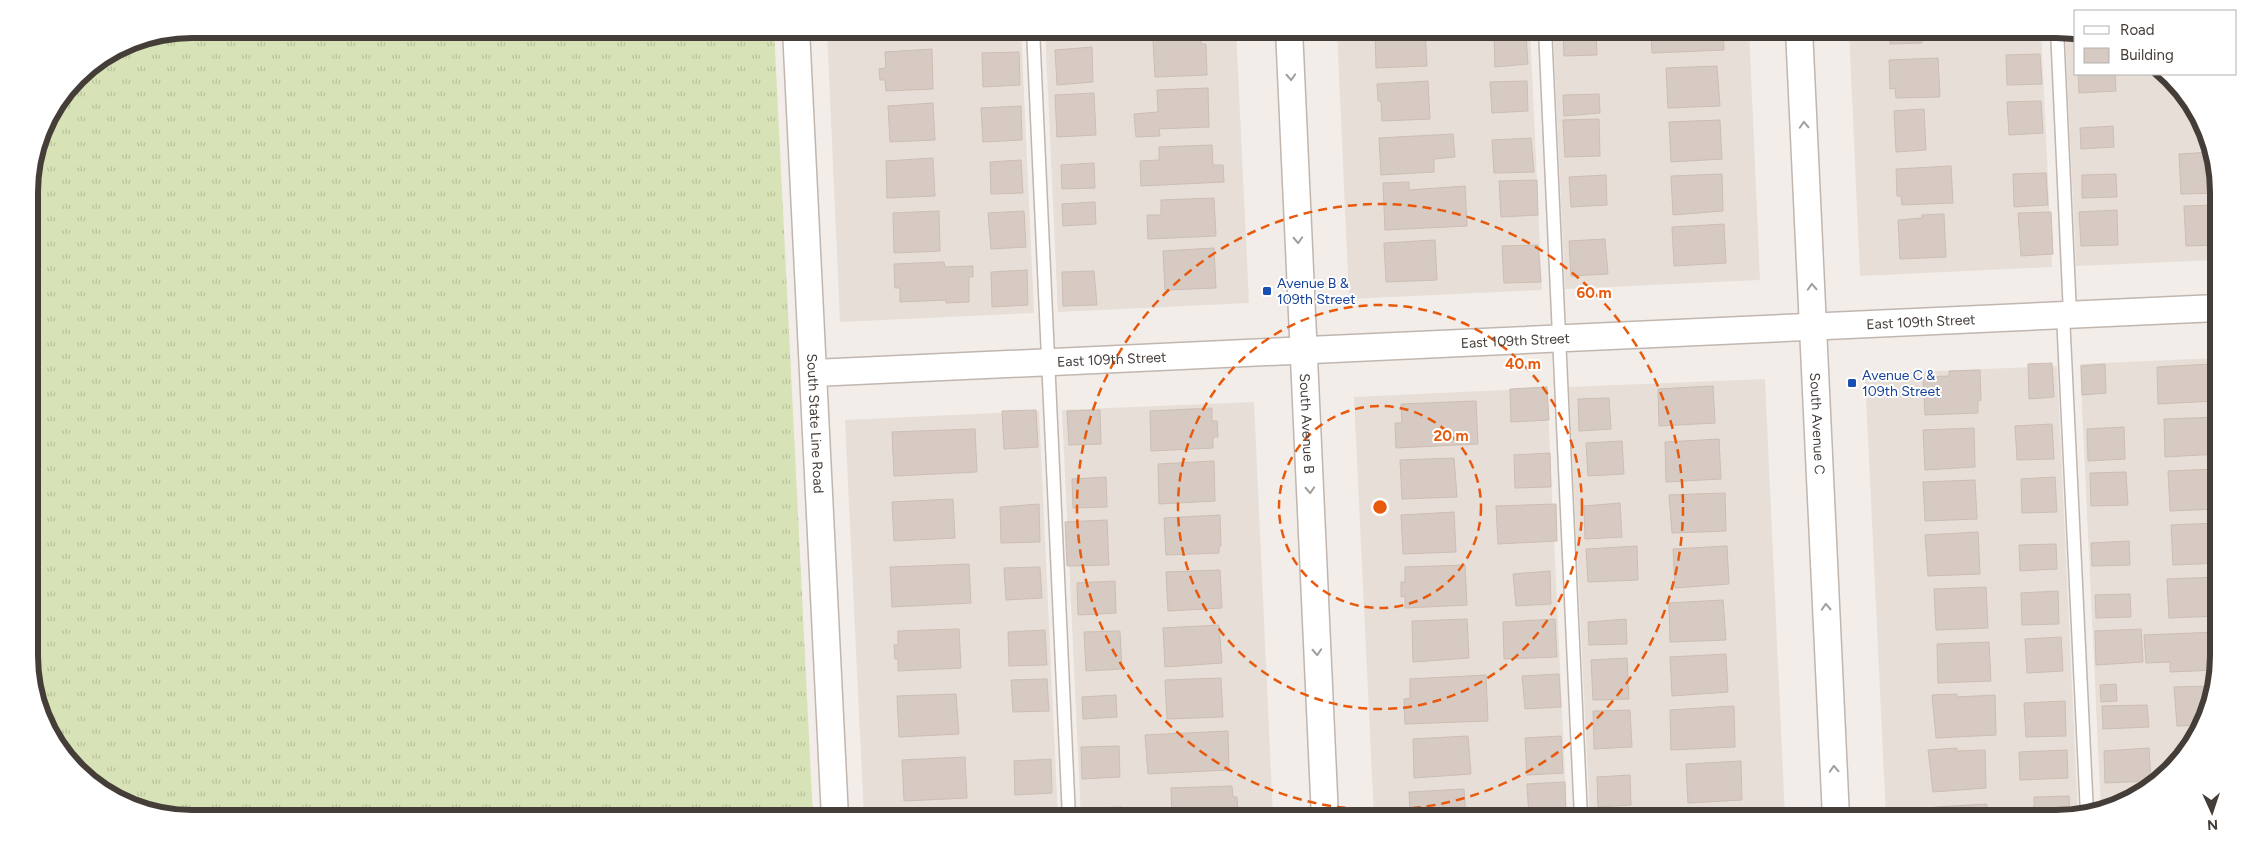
<svg xmlns="http://www.w3.org/2000/svg" width="2247" height="847" font-family="Figtree,sans-serif">
	<defs>
		<pattern id="grass-tufts" width="24" height="20" patternUnits="userSpaceOnUse" patternTransform="scale(1.25)"><rect width="24" height="20" fill="#d7e2b6"/><path d="M3 7l-1-3M5 7V3M7 7l1-3M15 17l-1-3M17 17v-4M19 17l1-3" fill="none" stroke="#bac39d"/></pattern>
	</defs>
	<rect width="100%" height="100%" fill="#f2ede9"/>
	<path fill="#e6ded7" d="M827,29H1021L1034,313L840,322Z
		M1045,29H1236L1249,303L1058,312Z
		M1337,29H1530L1542,290L1349,299Z
		M1553,29H1749L1760,280L1565,289Z
		M1849,29H2041L2052,267L1860,276Z
		M2065,30L2076,32V74H2162L2178,85L2206,129L2217,170V260L2076,266Z
		M2217,358L2218,655L2210,707L2191,746L2154,785L2108,809L2101,811L2080,364Z
		M2057,366L2078,815L2065,818H1886L1865,374Z
		M1765,379L1785,818H1590L1569,387Z
		M1547,388L1567,818H1374L1354,397Z
		M1254,402L1273,818H1081L1062,410Z
		M1039,411L1058,818H864L845,420Z"/>
	<path fill="url(#grass-tufts)" d="M192,29H774L813,818H192L140,810L69,763L32,687L29,181L45,120L84,69L130,41Z"/>
	<path fill="#d6cac2" stroke="#cdbeb3" d="M887,29H938V34L887,37Z
		M980,29H1016V32L980,34Z
		M1375,29H1425L1427,66L1376,68Z
		M1563,29H1596L1597,55L1564,56Z
		M1663,29H1723L1724,50L1652,53L1651,32L1663,31Z
		M1889,29H1922V43L1890,44Z
		M1526,34L1528,64L1495,67L1494,35Z
		M1201,37V44H1206L1207,75L1155,77L1153,40Z
		M1092,47L1093,82L1057,85L1055,50Z
		M932,49L933,89L886,91L885,80H880L879,69L886,68L885,52Z
		M1019,52L1020,85L983,87L982,53Z
		M2040,54L2042,84L2007,85L2006,55Z
		M1938,58L1940,97L1896,98L1895,88L1890,89L1889,60Z
		M1717,66L1720,106L1668,108L1666,68Z
		M2078,74H2115L2116,91L2079,93Z
		M1428,81L1430,119L1382,121L1381,101H1378L1377,84Z
		M1527,81L1528,111L1492,113L1490,82Z
		M1208,88L1209,127L1159,129L1160,136L1136,137L1134,114L1158,112L1157,90Z
		M1094,93L1096,135L1057,137L1055,95Z
		M1599,94L1600,113L1564,116L1563,95Z
		M2041,101L2043,133L2009,135L2007,102Z
		M933,103L935,140L890,142L888,106Z
		M1021,106L1022,140L983,142L981,108Z
		M1924,109L1926,150L1896,152L1894,111Z
		M2196,113L2206,129L2208,136L2197,137Z
		M1599,119L1600,156L1565,157L1563,120Z
		M1720,120L1722,159L1671,162L1669,122Z
		M2113,126L2114,147L2081,149L2080,128Z
		M1453,134L1455,157L1434,159V172L1381,175L1379,138Z
		M1531,138L1534,172L1494,173L1492,140Z
		M1212,145L1213,165H1223L1224,182L1141,186L1140,161L1159,160V147Z
		M2212,152L2217,170V193L2181,194L2179,154Z
		M933,158L935,196L887,198L886,161Z
		M1021,160L1023,193L991,194L990,162Z
		M1094,163L1095,188L1062,189L1061,165Z
		M1951,166L1953,203L1902,205L1901,196H1897L1896,169Z
		M2046,173L2048,205L2014,207L2013,174Z
		M1722,174L1723,211L1673,215L1671,176Z
		M2116,174L2117,197L2082,198V175Z
		M1606,175L1607,205L1571,207L1569,177Z
		M1537,180L1538,215L1501,217L1499,181Z
		M1409,182V190L1465,186L1467,226L1385,230L1383,183Z
		M1214,198L1216,236L1148,239L1147,215H1161V200Z
		M1095,202L1096,224L1063,226L1062,204Z
		M2217,205V245L2186,246L2184,206Z
		M2117,210L2118,245L2081,246L2079,212Z
		M939,211L940,251L894,253L893,213Z
		M1024,211L1026,247L991,249L988,213Z
		M2051,212L2053,254L2021,256L2018,213Z
		M1944,214L1946,257L1900,259L1898,220L1922,218V215Z
		M1724,224L1726,263L1674,266L1672,227Z
		M1605,239L1608,274L1571,276L1569,241Z
		M1435,240L1437,280L1386,282L1384,243Z
		M1538,245L1541,282L1504,283L1502,246Z
		M1214,248L1216,288L1165,290L1163,251Z
		M944,262L945,267L973,266V277H969V302L946,303V300L900,302V288H895L894,264Z
		M1027,270L1028,305L992,307L991,272Z
		M1094,271L1097,305L1063,306L1062,272Z
		M2052,363L2054,397L2029,399L2028,364Z
		M2105,364L2106,393L2082,395L2081,366Z
		M2211,364L2213,401L2158,404L2157,367Z
		M1980,370L1981,400L1978,401V413L1925,415L1923,377L1949,376V371Z
		M1713,386L1715,423L1659,426L1658,389Z
		M1547,387L1549,420L1511,422L1510,389Z
		M1609,398L1611,429L1579,431L1578,399Z
		M1476,401L1478,444L1396,448L1395,423H1402L1401,404Z
		M1212,408V421H1217L1218,437H1213V448L1151,451L1150,411Z
		M1036,410L1038,447L1004,449L1002,411Z
		M1100,410L1101,444L1069,445L1067,411Z
		M2218,417V454L2165,457L2164,419Z
		M2052,424L2054,459L2017,460L2015,426Z
		M2124,427L2125,459L2088,461L2087,429Z
		M1974,428L1975,467L1925,470L1923,430Z
		M975,429L977,472L894,476L892,432Z
		M1719,439L1721,479L1666,482L1665,442Z
		M1622,441L1624,474L1588,476L1586,443Z
		M1550,453L1551,487L1515,488L1514,455Z
		M1454,458L1457,497L1402,499L1400,460Z
		M1214,461L1215,501L1159,504L1158,464Z
		M2218,469V509L2170,511L2168,471Z
		M2126,472L2128,505L2091,506L2090,473Z
		M1106,477L1107,507L1073,508L1072,479Z
		M2055,477L2057,512L2022,513L2021,479Z
		M1975,480L1977,519L1925,521L1923,482Z
		M1725,493L1726,531L1672,533L1669,495Z
		M953,499L955,538L894,541L892,502Z
		M1620,503L1622,537L1585,539L1584,506Z
		M1039,504L1040,542L1001,543L1000,507Z
		M1556,504L1557,541L1498,544L1496,506Z
		M1454,512L1456,552L1403,554L1401,515Z
		M1220,515L1221,546L1219,547V553L1166,555L1164,518Z
		M1107,520L1109,565L1067,566L1065,522Z
		M2218,523V563L2173,565L2171,525Z
		M1978,532L1980,574L1928,576L1925,535Z
		M2129,541L2130,565L2092,566L2091,543Z
		M2056,544L2057,569L2020,571L2019,545Z
		M1637,546L1638,580L1588,582L1586,549Z
		M1727,546L1729,584L1675,588L1673,549Z
		M969,564L971,603L892,607L890,567Z
		M1465,565L1467,605L1405,608V596L1401,597V582H1405V567Z
		M1040,567L1042,598L1006,600L1004,568Z
		M1220,570L1222,608L1168,611L1166,572Z
		M1550,571L1551,604L1516,606L1513,574Z
		M2218,577V616L2169,618L2167,579Z
		M1115,581L1116,613L1078,615L1077,583Z
		M1986,587L1988,628L1936,630L1934,589Z
		M2058,591L2059,624L2022,625L2021,593Z
		M2130,594L2131,617L2096,618L2095,595Z
		M1723,600L1726,640L1670,642L1669,603Z
		M1467,619L1469,658L1413,662L1412,621Z
		M1555,619L1557,657L1504,659L1503,622Z
		M1626,619L1627,644L1589,645L1588,622Z
		M1219,625L1222,663L1165,667L1163,628Z
		M959,629L961,668L898,671V659H895L894,645H898V631Z
		M2141,629L2143,662L2096,665L2095,631Z
		M1045,630L1047,665L1009,666L1008,632Z
		M1120,631L1122,669L1086,671L1084,632Z
		M2218,632L2216,670L2170,672V662L2146,663L2144,635Z
		M2061,637L2063,671L2027,673L2025,639Z
		M1989,642L1991,681L1938,683L1937,644Z
		M1726,654L1728,692L1672,696L1670,657Z
		M1627,658L1629,699L1593,700L1591,660Z
		M1559,674L1561,707L1525,709L1522,676Z
		M1486,675L1488,721L1405,724L1404,699L1410,698V679Z
		M1221,678L1223,717L1167,719L1165,680Z
		M1047,679L1049,711L1013,712L1011,680Z
		M2116,684L2117,701L2101,702L2100,685Z
		M2213,686L2210,707L2201,725L2177,726L2174,687Z
		M956,694L959,734L899,737L897,696Z
		M1957,694V697L1995,695L1996,735L1936,738L1932,695Z
		M1116,695L1117,717L1083,719L1082,697Z
		M2065,701L2066,736L2026,737L2024,703Z
		M2147,705L2149,727L2103,729L2102,706Z
		M1734,706L1735,747L1671,750L1670,710Z
		M1630,710L1632,747L1594,749L1593,711Z
		M1228,731L1229,770L1148,774L1145,735Z
		M1468,736L1471,774L1414,778L1413,739Z
		M1561,736L1563,773L1527,775L1525,738Z
		M2194,739L2191,746L2185,752V740Z
		M1119,746L1120,777L1082,779L1081,747Z
		M1957,748V751L1985,750L1986,788L1933,792L1928,750Z
		M2149,748L2151,781L2105,783L2104,751Z
		M2067,750L2068,778L2020,780L2019,752Z
		M965,757L967,798L904,801L902,760Z
		M1051,759L1052,793L1015,795L1014,761Z
		M1741,761L1742,800L1688,803L1686,764Z
		M1630,775L1631,805L1598,807L1597,777Z
		M1565,782L1566,816L1529,818L1527,784Z
		M1232,786L1233,797H1237L1238,813L1234,814V818H1172L1171,788Z
		M1464,789L1466,818H1405V810H1410L1409,792Z
		M2069,796L2070,817L2034,818V797Z
		M1987,804V818H1935V807Z
		M1122,807L1123,818H1090L1089,808Z
		M1054,808V818H1015V810Z
		M1743,815V818H1687Z"/>
	<g fill="none" stroke-linecap="round" stroke-linejoin="round">
		<defs>
			<path id="lane" d="M1033,29L1069,818
				M1545,29L1581,818
				M2057,29L2070,314
				M2063,315L2087,814"/>
			<g id="street">
				<path id="s1" d="M796,29L835,818"/>
				<path id="s2" d="M1289,29L1325,818"/>
				<path id="s3" d="M1799,29L1836,818"/>
				<path id="s4" d="M814,373L2217,308"/>
			</g>
		</defs>
		<use href="#lane" stroke="#c0b6af" stroke-width="15"/>
		<use href="#street" stroke="#c0b6af" stroke-width="29"/>
		<use href="#lane" stroke="#fff" stroke-width="12"/>
		<use href="#street" stroke="#fff" stroke-width="26"/>
	</g>
	<defs><path id="oneway-chevron" d="M-2-3.5L2.5 0L-2 3.5" fill="none" stroke-width="1.6" stroke-linecap="round" stroke-linejoin="round" transform="scale(1.25)"/></defs>
	<g stroke="#a29e9c">
		<use href="#oneway-chevron" transform="translate(1291 77) rotate(87)"/>
		<use href="#oneway-chevron" transform="translate(1804 125) rotate(-93)"/>
		<use href="#oneway-chevron" transform="translate(1298 240) rotate(87)"/>
		<use href="#oneway-chevron" transform="translate(1812 287) rotate(-93)"/>
		<use href="#oneway-chevron" transform="translate(1310 490) rotate(87)"/>
		<use href="#oneway-chevron" transform="translate(1826 607) rotate(-93)"/>
		<use href="#oneway-chevron" transform="translate(1317 652) rotate(87)"/>
		<use href="#oneway-chevron" transform="translate(1834 769) rotate(-93)"/>
	</g>
	<g fill="none" stroke="#e8590c" stroke-width="2.5" stroke-dasharray="9 6">
		<circle cx="1380" cy="507" r="101"/>
		<circle cx="1380" cy="507" r="202"/>
		<circle cx="1380" cy="507" r="303"/>
	</g>
	<g fill="#1a4fb4" stroke="#fff" stroke-width="2">
		<rect x="1262" y="286" width="10" height="10" rx="2.5"/>
		<rect x="1847" y="378" width="10" height="10" rx="2.5"/>
	</g>
	<g text-anchor="middle" dominant-baseline="central" stroke-width="4" stroke-linejoin="round" paint-order="stroke">
		<g font-size="14" fill="#164399" stroke="#fff" text-anchor="start">
			<text x="1277" y="283">Avenue B &amp;<tspan x="1277" dy="16">109th Street</tspan></text>
			<text x="1862" y="375">Avenue C &amp;<tspan x="1862" dy="16">109th Street</tspan></text>
		</g>
		<g font-size="14" fill="#453d38" stroke="#fff">
			<text stroke="none"><textPath href="#s4" startOffset="1108">East 109th Street</textPath></text>
			<text stroke="none"><textPath href="#s4" startOffset="702">East 109th Street</textPath></text>
			<text stroke="none"><textPath href="#s4" startOffset="298">East 109th Street</textPath></text>
			<text stroke="none"><textPath href="#s1" startOffset="395">South State Line Road</textPath></text>
			<text stroke="none"><textPath href="#s2" startOffset="395">South Avenue B</textPath></text>
			<text stroke="none"><textPath href="#s3" startOffset="395">South Avenue C</textPath></text>
		</g>
	</g>
	<path d="M0 0H2247V847H0ZM192 38H2056A154 154 0 0 1 2210 192V656A154 154 0 0 1 2056 810H192A154 154 0 0 1 38 656V192A154 154 0 0 1 192 38Z" fill="#fff" fill-rule="evenodd"/>
	<path fill="none" stroke="#453d38" stroke-width="6" d="M192 38H2056A154 154 0 0 1 2210 192V656A154 154 0 0 1 2056 810H192A154 154 0 0 1 38 656V192A154 154 0 0 1 192 38Z"/>
	<circle cx="1380" cy="507" r="8" fill="#e8590c" stroke="#fff" stroke-width="2.5"/>
	<g font-size="15" text-anchor="middle" font-weight="bold" fill="#e8590c" stroke="#fff" stroke-width="4" stroke-linejoin="round" paint-order="stroke">
		<text x="1594" y="298">60 m</text>
		<text x="1523" y="369">40 m</text>
		<text x="1451" y="441">20 m</text>
	</g>
	<rect x="2074" y="10" width="162" height="65" fill="#ffffff" stroke="#b5b1af"/>
	<rect x="2084" y="26" width="25" height="8" fill="#ffffff" stroke="#b5b1af"/>
	<text x="2120" y="35" font-size="15" fill="#453d38">Road</text>
	<rect x="2084" y="48" width="25" height="15" fill="#d6cac2" stroke="#b5b1af"/>
	<text x="2120" y="60" font-size="15" fill="#453d38">Building</text>
	<g transform="translate(2212 812) rotate(177)" stroke="#ffffff" stroke-width="4" paint-order="stroke">
	<path d="M0-4L9 19L0 12L-9 19Z" fill="#453d38"/>
	<text y="-8" font-size="14" font-weight="bold" text-anchor="middle" fill="#453d38">N</text>
	</g>
</svg>
